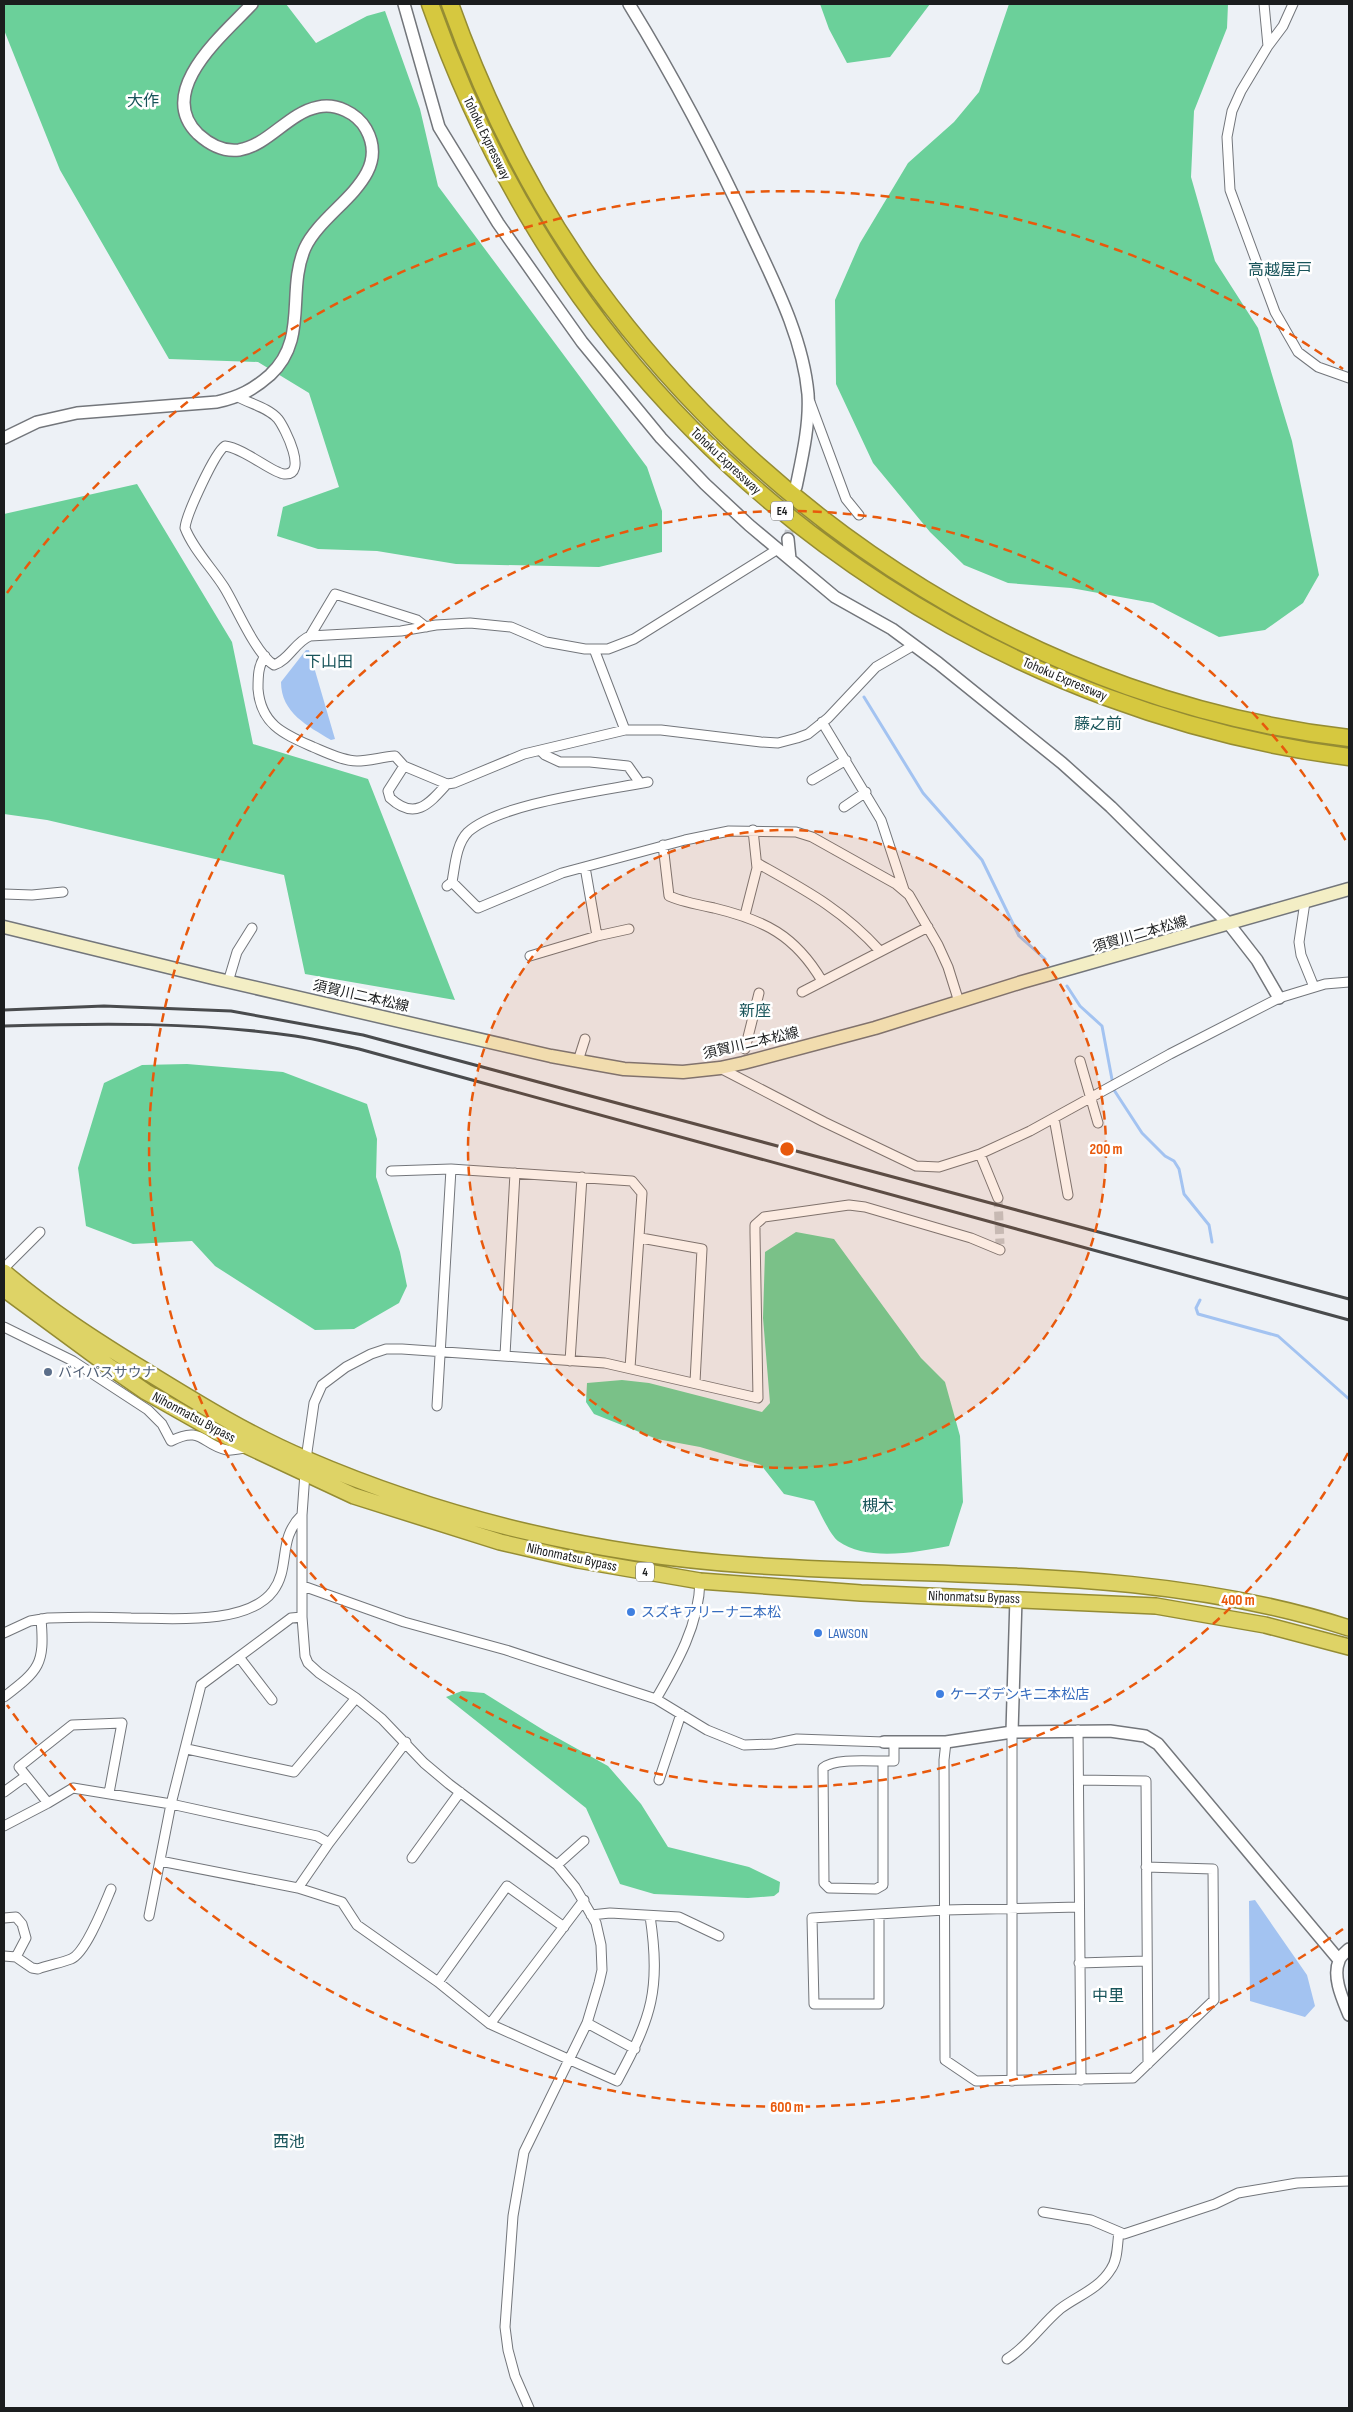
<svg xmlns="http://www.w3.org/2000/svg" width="1353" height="2412" font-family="'Sofia Sans Condensed','Noto Sans JP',sans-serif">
	<rect width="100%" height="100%" fill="#edf1f6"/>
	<path fill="#6bd09a" d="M4,4H286L316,43L367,16L385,11L420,109L438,186L647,467L662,511V552L599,567L456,564L377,551L318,549L277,536L283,507L339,487L309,393L258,362L169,359L60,170L4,30Z
		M820,4H930L890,57L847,63L829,29Z
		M1009,4H1228L1227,28L1194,111L1191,177L1215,261L1258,328L1292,441L1319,575L1303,603L1265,630L1219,637L1153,603L1071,588L1008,583L964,565L930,532L873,463L836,384L835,300L860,243L908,163L954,122L979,92Z
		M137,484L232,642L253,744L368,779L455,1000L305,974L284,875L47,820L4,814V514Z
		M187,1064L283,1072L367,1104L377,1139L376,1177L400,1252L407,1286L399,1303L354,1329L315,1330L215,1266L192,1241L133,1244L86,1226L78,1168L104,1083L142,1065Z
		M796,1232L834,1239L921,1358L945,1382L960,1436L963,1502L949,1546C917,1552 867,1562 838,1541C830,1535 819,1510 814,1501L784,1494L761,1465L700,1447L657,1439L594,1414L586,1402L587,1383L622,1380L649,1383L762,1412L770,1403L763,1318L765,1252Z
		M462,1691L484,1693L545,1731L608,1766L641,1804L668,1847L749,1867L780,1882L779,1892L774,1896L748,1898L654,1894L620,1884L586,1808L446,1697Z"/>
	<path fill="#a3c3f1" d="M306,650H309L335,739L331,740C308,726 281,713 281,682Z
		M1255,1900L1307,1975L1315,2006L1305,2017L1250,2001L1249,1901Z"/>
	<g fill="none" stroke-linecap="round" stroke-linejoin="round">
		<path stroke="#a3c3f1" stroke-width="3" d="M864,697L923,793L982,860L1019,936L1045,959
			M1067,986L1080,1006L1102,1026L1114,1090L1142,1133L1165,1156L1174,1161L1179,1169L1184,1194L1209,1225L1212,1242
			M1200,1300L1196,1308L1198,1314L1278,1336L1349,1399"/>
		<path stroke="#c3c7cb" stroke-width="9" stroke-dasharray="9 4.5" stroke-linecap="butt" d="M788,539L795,494
			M998,1198L1000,1244"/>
		<defs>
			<path id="minor" d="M1264,4L1268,46L1241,91L1232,111L1227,137L1230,190L1275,312L1298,352L1318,367L1349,378
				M1268,46L1283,26L1293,4
				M238,397C251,404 269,408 278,419C285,428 309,476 284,474C272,473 244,448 225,446C215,452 186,515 185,528C193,549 212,568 224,587C236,606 255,653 274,665C289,660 295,642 310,636L401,631L436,625L470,623L511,627L546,642L585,649H608L634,639L778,549
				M810,402L846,499L859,515
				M310,636L335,594L417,620L426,627
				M594,649L625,730
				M265,656C258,666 258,677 258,689C261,725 284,734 313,747C325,752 343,761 357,761C369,761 382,757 395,756L404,766L447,784L454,783L524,754L625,730H661L761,742L778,743L797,738L808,734L828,718L876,667L914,645
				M822,722L881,820L904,890
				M541,751L545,755L560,762H590L628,766L640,783
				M404,766L388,791L390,798C415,821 429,804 447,784
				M812,780L846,760
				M844,807L866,792
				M663,845L669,896C683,902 699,905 714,908C764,920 795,935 822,981
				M757,863C805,890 842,909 880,951
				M585,867L597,936
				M452,882L478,908L562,873L685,840L729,831L796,832L812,837L896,884L909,895L938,945L948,967L959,1002
				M447,886L452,882C455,866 456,844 468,832C500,803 603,791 648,782
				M4,894L32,895L63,892
				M1305,902L1299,942L1301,955L1314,987
				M745,915L757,868L753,830
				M530,956L597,936L629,929
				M228,982L237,952L252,928
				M802,992L928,927
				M745,1049L759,993
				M578,1061L585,1039
				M1080,1061L1098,1123
				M720,1068L824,1122L916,1166L939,1167L980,1154L1030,1131L1170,1054L1279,998L1325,984L1349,982
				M1054,1118L1068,1195
				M980,1154L998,1198
				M391,1171L451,1169
				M641,1238L702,1249L695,1382
				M4,1268L40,1232
				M4,1327L73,1361L148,1410L162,1424L171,1441C202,1425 202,1445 227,1450C233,1451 241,1448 248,1448
				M505,1355L515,1173
				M570,1361L582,1177
				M437,1406L451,1169L632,1181L642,1193L630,1368
				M303,1586L404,1622L506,1650L656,1699L707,1730L744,1745L773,1744L797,1739L884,1742
				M4,1633L30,1621L48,1618C76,1617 103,1617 131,1618C169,1618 247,1626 273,1591C291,1567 277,1539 302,1515
				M239,1657L272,1700
				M4,1697C39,1670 45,1665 41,1619
				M656,1699C677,1663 699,1625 700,1581
				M1078,1730L1081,2080
				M946,1742L944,1760L945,2060L976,2081L1133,2078L1214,2000L1213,1869L1146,1867
				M187,1749L294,1772L356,1698
				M883,1762V1885L876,1889L829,1888L824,1883L823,1768C836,1757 876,1762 894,1761V1742
				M659,1780L681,1714
				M1079,1780L1146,1781L1148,2064
				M4,1792L26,1776
				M109,1793L122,1723L72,1725L19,1767L48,1803L73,1788L171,1804L317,1836L329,1843
				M4,1826L48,1803
				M412,1858L460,1792
				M160,1861L298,1888L342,1902L357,1925L438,1982L490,2024L617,2081C652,2017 661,1989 650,1916
				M557,1865L584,1841
				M298,1888L329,1843L406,1742
				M879,1914V2004H814L812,1918L945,1910L1079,1907
				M591,1915L610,1913L679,1917L719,1936
				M149,1916L171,1804L201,1685L291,1618L302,1617
				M4,1918L16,1917L22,1924L26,1938L16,1957L4,1956
				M16,1957L32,1968L38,1969C48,1965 61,1963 71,1959C86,1953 105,1903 111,1889
				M1079,1963L1146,1961
				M438,1982L507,1886L564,1927
				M587,2023L635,2049
				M490,2024L584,1900
				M1012,2081V1732
				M1043,2212L1091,2220L1124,2234L1215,2204L1238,2193L1297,2183L1349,2181
				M1007,2359C1028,2346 1041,2325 1060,2309C1077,2296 1099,2289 1111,2269C1118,2259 1117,2245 1119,2232
				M529,2408L515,2376L508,2350L505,2327L513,2216L524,2152L587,2023L599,1983L602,1970L601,1945L596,1923L575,1887L557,1865L449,1784L424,1763L382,1719L356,1698L319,1673L308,1663L305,1656L302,1617V1515L306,1459L314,1403L322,1385L346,1367L371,1354L386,1349H402L605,1363L758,1398L755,1233V1225L764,1217L849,1205L865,1207L971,1238L1000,1250"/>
			<path id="tertiary" d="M404,4L439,127L498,223L550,297L582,342L661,438L705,484L749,525L835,597L892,629L938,663L1062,763L1111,807L1229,924L1257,960L1279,998
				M629,4C675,79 716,157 753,237C776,286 803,339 808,394C810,424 802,458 796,487
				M4,438L37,422L77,413L217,402C239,397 253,390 270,375C309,339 286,291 305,248C323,208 394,179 366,129C357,113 336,103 318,107C288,113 269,145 239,150C223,152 209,144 198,134C154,91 224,34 252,4
				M788,539L790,559
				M1012,1732L1016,1598
				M884,1742H946L1012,1732L1110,1731L1145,1736L1158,1744L1339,1960
				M1349,1949C1346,1952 1340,1956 1339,1961C1332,1977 1343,2000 1349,2015"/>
			<path id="secondary" d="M4,927L213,978L551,1056L624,1069L683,1072L720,1068L743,1063L875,1028L1022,982L1349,889"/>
			<path id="trunk" d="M4,1272C47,1309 95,1340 144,1370C196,1402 249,1435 306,1459C445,1519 597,1555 748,1565C949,1579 1155,1565 1349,1628
				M4,1289L110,1367L146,1392L215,1431L354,1496L500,1542L578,1560L700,1581L861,1593L1156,1606L1265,1625L1349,1647"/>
			<path id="motorway" d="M430,4C458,83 493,159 537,231C711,517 1018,715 1349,757
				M450,4C485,102 532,197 593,282C770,527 1046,703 1349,738"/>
		</defs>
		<use href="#minor" stroke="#73767b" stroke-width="11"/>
		<use href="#tertiary" stroke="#73767b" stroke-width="14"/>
		<use href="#secondary" stroke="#73767b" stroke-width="15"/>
		<use href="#trunk" stroke="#958c33" stroke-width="18"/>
		<use href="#motorway" stroke="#958c33" stroke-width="19"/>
		<use href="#minor" stroke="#fff" stroke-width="9"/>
		<use href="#tertiary" stroke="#fff" stroke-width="11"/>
		<use href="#secondary" stroke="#f3eec5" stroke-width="12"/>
		<use href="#trunk" stroke="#ded366" stroke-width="15"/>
		<use href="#motorway" stroke="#d6c83f" stroke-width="16"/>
		<path stroke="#494b4d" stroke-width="3" d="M4,1010L104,1006L231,1011L363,1035L1349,1299
			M4,1026C101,1023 199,1022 295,1036C317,1039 338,1045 359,1049L1349,1320"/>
	</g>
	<circle cx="787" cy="1149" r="319" fill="#e8590c" fill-opacity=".12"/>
	<g fill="none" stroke="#e8590c" stroke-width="2.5" stroke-dasharray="9 6">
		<circle cx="787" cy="1149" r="319"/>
		<path d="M1348 1453A638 638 0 1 1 1348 845"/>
		<path d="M1343 1929A958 958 0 0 1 7 1705M7 593A958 958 0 0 1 1343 369"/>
	</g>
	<circle fill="#5c6f8a" stroke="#fff" stroke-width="2" cx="48" cy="1372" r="5"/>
	<g fill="#3f7fe0" stroke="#fff" stroke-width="2">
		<circle cx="631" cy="1612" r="5"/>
		<circle cx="818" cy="1633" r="5"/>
		<circle cx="940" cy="1694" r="5"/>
	</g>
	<g text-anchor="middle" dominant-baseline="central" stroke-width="5" stroke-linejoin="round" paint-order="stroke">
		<g fill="#fff" stroke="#5f6162" stroke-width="1">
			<rect x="771" y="501.5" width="22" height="19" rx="4"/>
			<rect x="636" y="1562.5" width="18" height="19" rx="4"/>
		</g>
		<g font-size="12" font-weight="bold" fill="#1b1d1e">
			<text x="782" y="511">E4</text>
			<text x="645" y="1572">4</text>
		</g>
		<g font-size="14" fill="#1b1d1e" stroke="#fff">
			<text transform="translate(487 138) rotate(64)">Tohoku Expressway</text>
			<text transform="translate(726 461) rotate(43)">Tohoku Expressway</text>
			<text transform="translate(1065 679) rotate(23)">Tohoku Expressway</text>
			<text transform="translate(1140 934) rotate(-16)">須賀川二本松線</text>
			<text transform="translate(361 996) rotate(13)">須賀川二本松線</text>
			<text transform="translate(751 1043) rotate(-13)">須賀川二本松線</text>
			<text transform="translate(194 1417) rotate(28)">Nihonmatsu Bypass</text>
			<text transform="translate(572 1557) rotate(12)">Nihonmatsu Bypass</text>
			<text transform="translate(974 1597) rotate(2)">Nihonmatsu Bypass</text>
		</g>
		<g font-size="14" fill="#4e5e75" stroke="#fff" text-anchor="start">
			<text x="58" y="1372">バイパスサウナ</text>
		</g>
		<g font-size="14" fill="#366cbe" stroke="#fff" text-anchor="start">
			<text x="641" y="1612">スズキアリーナ二本松</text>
			<text x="828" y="1633">LAWSON</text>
			<text x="950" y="1694">ケーズデンキ二本松店</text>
		</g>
		<g font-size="16" fill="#18545a" stroke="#fff">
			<text x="143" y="101">大作</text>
			<text x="1280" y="270">高越屋戸</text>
			<text x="329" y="662">下山田</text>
			<text x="1098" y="724">藤之前</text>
			<text x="755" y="1011">新座</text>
			<text x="878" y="1506">槻木</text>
			<text x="1108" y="1996">中里</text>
			<text x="289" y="2142">西池</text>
		</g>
	</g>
	<circle cx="787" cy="1149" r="8" fill="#e8590c" stroke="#fff" stroke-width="2.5"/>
	<g font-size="15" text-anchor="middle" font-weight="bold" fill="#e8590c" stroke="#fff" stroke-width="5" stroke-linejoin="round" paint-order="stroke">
		<text x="1106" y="1154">200 m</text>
		<text x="1238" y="1605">400 m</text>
		<text x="787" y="2112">600 m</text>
	</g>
	<rect width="1353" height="2412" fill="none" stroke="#1b1d1e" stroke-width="10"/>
</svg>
